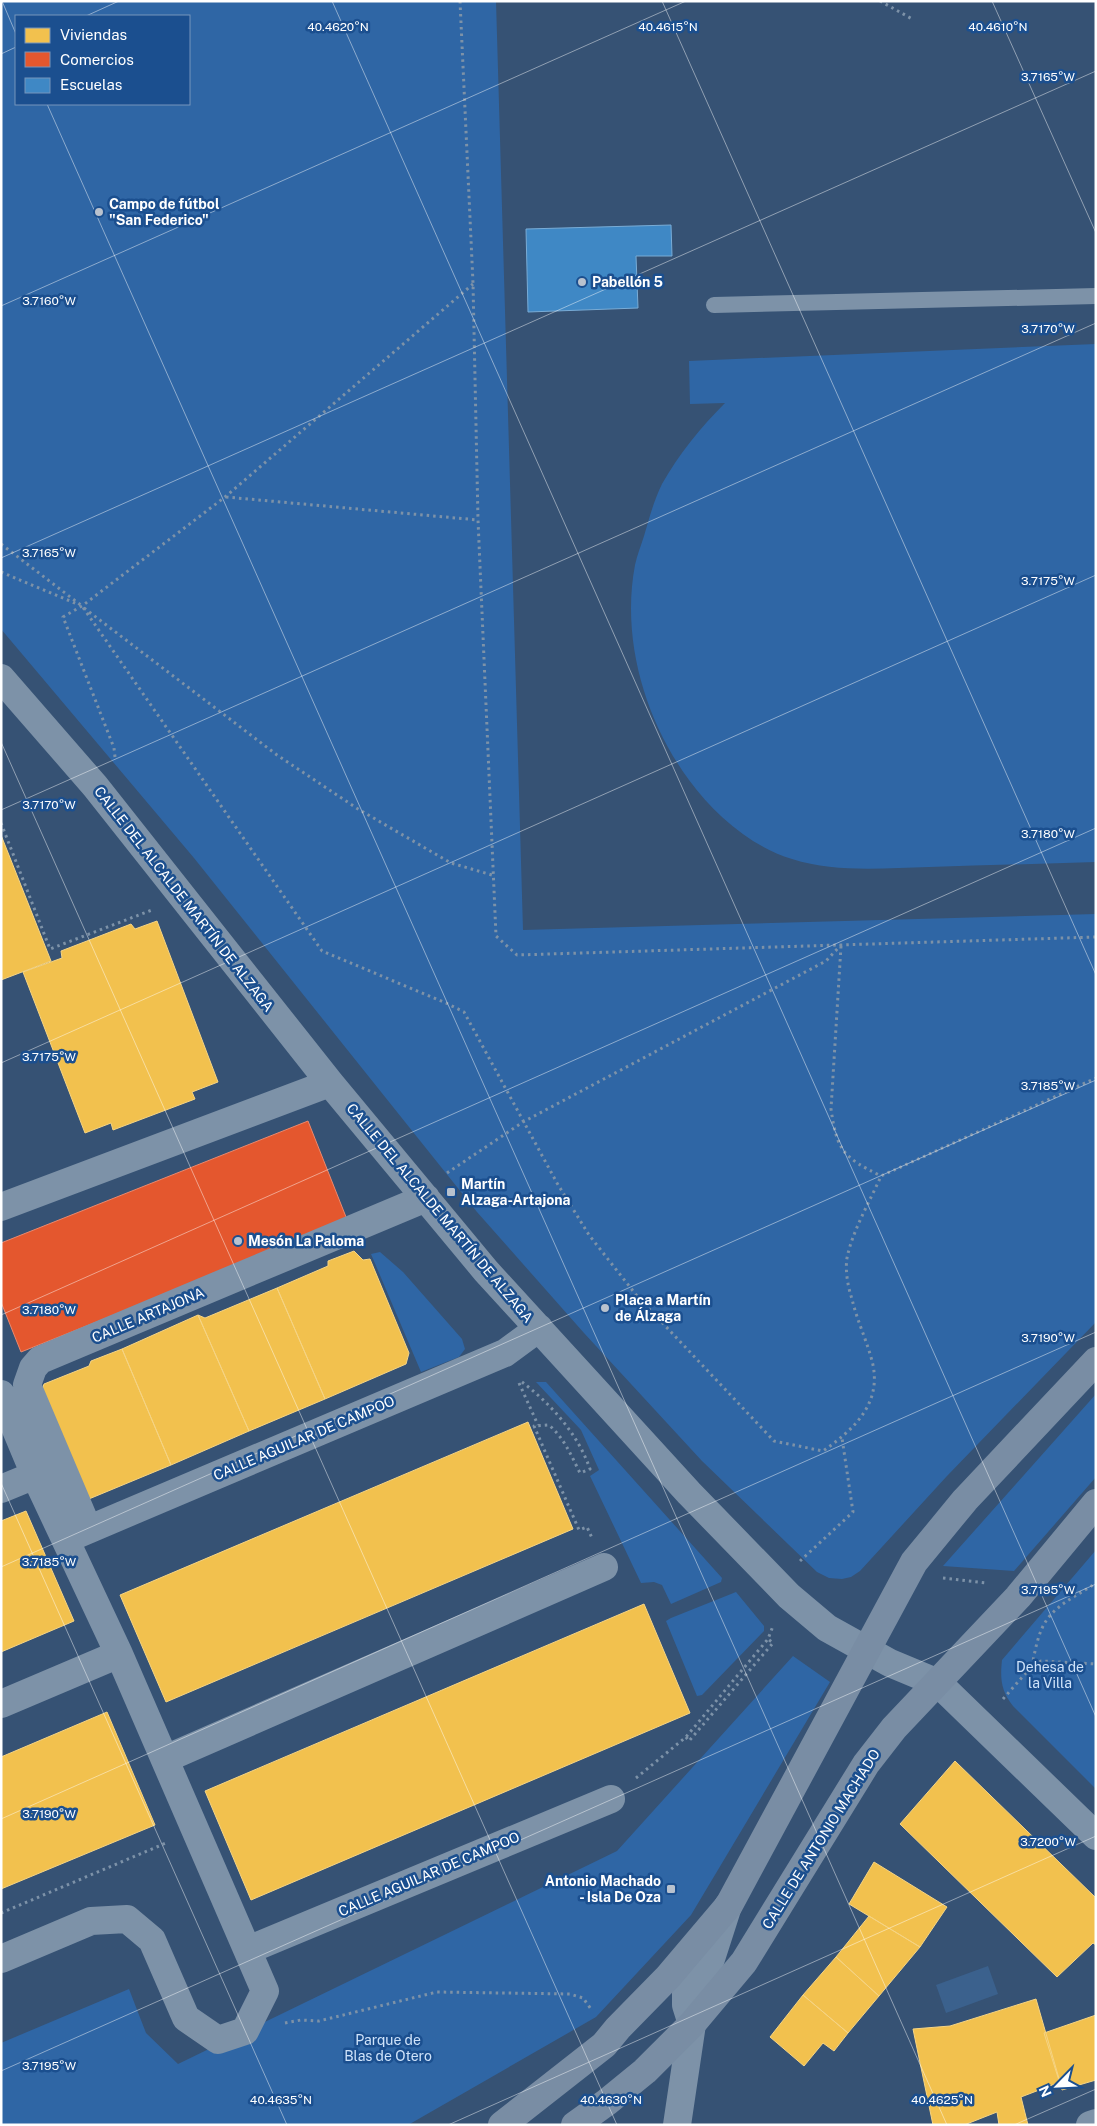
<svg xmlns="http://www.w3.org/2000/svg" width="1097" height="2126" font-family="'Public Sans',sans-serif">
	<rect width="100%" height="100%" fill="#365274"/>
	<path fill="#2f66a5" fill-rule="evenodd" d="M1,1H496L523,930L1096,914V1322L947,1476L860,1571L851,1577L842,1579L829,1578L817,1572L702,1461L584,1333L477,1212L194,858L1,629ZM16,16H189V104H16Z
		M1096,344V862C1040,864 984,865 929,867C884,868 836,873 792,859C750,846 715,815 689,780C645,720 621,639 635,565C637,555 641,546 644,536C649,519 654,500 662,484C679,454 701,427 725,403L690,404L689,361Z
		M380,1252L403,1272L462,1339L465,1349L459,1357L421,1372L371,1254Z
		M536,1382H546L722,1578L721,1582L671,1604L662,1585L654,1582L641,1583L590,1476L599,1470L581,1430Z
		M1096,1394V1477L1014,1571L943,1566Z
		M1096,1550V1789L1013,1706C1001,1691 1000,1679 1002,1660Z
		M736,1592L764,1626V1631L702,1695L697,1696L666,1621L671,1618Z
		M793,1656L830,1682L691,1915L596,2017L408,2125H1V2043L129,1989L146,2033L178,2064L617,1851Z"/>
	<path fill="#3b618d" d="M988,1966L998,1994L946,2013L936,1985Z"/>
	<path fill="#f2c14e" stroke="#f6d483" d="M1,835L51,961L1,980Z
		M157,921L218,1082L192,1092L195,1099L113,1130L111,1123L85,1133L23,972L62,958L61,951L131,924L135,929Z
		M354,1251L363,1260L370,1259L409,1353L406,1364L325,1399L277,1288L328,1266V1261Z
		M277,1288L325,1399L249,1431L198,1315L205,1318Z
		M198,1315L249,1431L171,1465L122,1349Z
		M122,1349L171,1465L84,1501L40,1396L44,1384L89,1366L91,1361Z
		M528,1422L573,1529L166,1702L120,1595Z
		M26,1511L74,1621L1,1652V1521Z
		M644,1604L690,1713L251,1900L205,1791Z
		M107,1712L155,1825L1,1889V1757Z
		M955,1761L1096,1898V1945L1093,1943L1057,1977L900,1824Z
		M874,1862L947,1907L920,1947L849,1904Z
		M869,1916L920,1947L879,1996L836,1957Z
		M836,1957L879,1996L848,2033L803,1995Z
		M803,1995L848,2033L834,2051L823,2043L804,2066L770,2037Z
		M1036,1999L1060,2082L1021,2097L1028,2125H999L997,2112L964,2125H933L913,2029L950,2026Z
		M1096,2015V2080L1062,2090L1044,2033Z"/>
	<path fill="#e4572e" stroke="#ec896d" d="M308,1121L348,1222L21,1352L1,1302V1243Z"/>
	<path fill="#3f88c5" stroke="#79acd6" d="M671,225L672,256H636L638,308L528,312L526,229Z"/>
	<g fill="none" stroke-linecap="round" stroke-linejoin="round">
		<path stroke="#7d92a8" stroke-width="3" stroke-dasharray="2.5 4" stroke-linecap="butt" d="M460,1L473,283L478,520L496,936L517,955L1096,937
			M880,1L914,20
			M226,497L478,520
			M1,544L82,606L322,951L446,1003L464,1012L557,1183L589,1235L637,1296L774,1441L823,1451C853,1430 881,1405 873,1365C868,1343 857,1321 852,1299C848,1287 845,1271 847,1258C852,1232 870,1201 881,1176L1096,1078
			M1,572L77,604
			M84,608L277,755L358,809L451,863L492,875
			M115,757L114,748L63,617L82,606L225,497L473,284
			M1,823L50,949L152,910
			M841,946L831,1109C837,1151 843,1157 881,1176
			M447,1173L523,1122L826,961L841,945
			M522,1382C551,1404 578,1434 590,1469L580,1473C571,1455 564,1438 549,1425L534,1426L579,1530L587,1527L592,1538
			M519,1383L538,1425
			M800,1561L853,1512L842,1438
			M943,1578L987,1583
			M1032,1666C1035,1651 1038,1633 1046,1621C1057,1604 1080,1594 1096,1583
			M1003,1699L1032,1666L1041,1661L1096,1664
			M686,1737L689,1741L773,1643L768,1639
			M636,1778L686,1737L768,1639L773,1626
			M1,1913L166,1843
			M285,2023L301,2020L319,2021L437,1992L570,1994L583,1998L591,2009"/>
		<path stroke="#7d92a8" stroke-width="16" d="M714,305L1096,296"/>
		<path stroke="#7d92a8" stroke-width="28" d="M1,678L95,786L330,1083L486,1271L689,1493L789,1596L827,1628L890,1663L938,1683L1096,1836
			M1,1207L330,1083
			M1,1394L35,1475L119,1654L265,1991L245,2031L218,2040L186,2018L152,1940L127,1919L91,1921L1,1959
			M1,1489L35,1475
			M88,1529L27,1385L33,1368L40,1360L426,1198
			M71,1537L505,1353L539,1328
			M1,1704L119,1654
			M165,1759L604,1567
			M248,1950L611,1799
			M677,2125L692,2024L686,2005V1993L709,1965L728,1906
			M1090,2125L1096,2123"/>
		<path stroke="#798da4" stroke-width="28" d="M502,2125L604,2045L618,2028L668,1977L729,1905L914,1562L965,1500L1096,1361
			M575,2125L607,2102L645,2071L692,2024L744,1962L866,1764L894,1728L1018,1597L1096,1503"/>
	</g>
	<path fill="none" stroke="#fff" stroke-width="1" stroke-opacity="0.45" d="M2,1L16,34M332,1L1096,1717M662,1L1096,975M992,1L1096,233M86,16L119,1M1,54L16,47M47,104L947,2125M1,306L686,1M1,558L1096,71M1,742L617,2125M1,810L1096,323M1,1063L1096,575M1,1315L1096,828M1,1483L287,2125M1,1567L1096,1080M1,1819L1096,1332M1,2071L1096,1584M448,2125L1096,1836M1014,2125L1096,2089"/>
	<g fill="#b9c2ce" stroke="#1b4f8f" stroke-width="2">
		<circle cx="99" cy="212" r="5"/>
		<circle cx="582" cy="282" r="5"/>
		<rect x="446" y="1187" width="10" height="10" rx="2.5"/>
		<circle cx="238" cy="1241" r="5"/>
		<circle cx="605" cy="1308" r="5"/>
		<rect x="666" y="1884" width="10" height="10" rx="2.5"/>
	</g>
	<g text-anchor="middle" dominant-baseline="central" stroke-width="5" stroke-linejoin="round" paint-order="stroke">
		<g font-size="14" font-weight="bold" fill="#fff" stroke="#1b4f8f" text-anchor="start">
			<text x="109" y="204">Campo de fútbol<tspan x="109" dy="16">"San Federico"</tspan></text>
			<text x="592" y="282">Pabellón 5</text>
			<text x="461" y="1184">Martín<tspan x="461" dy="16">Alzaga-Artajona</tspan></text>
			<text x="248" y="1241">Mesón La Paloma</text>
			<text x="615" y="1300">Placa a Martín<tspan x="615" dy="16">de Álzaga</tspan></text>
			<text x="661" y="1881" text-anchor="end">Antonio Machado<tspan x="661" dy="16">- Isla De Oza</tspan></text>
		</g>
		<g font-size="14" fill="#fff" stroke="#1b4f8f">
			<text transform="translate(184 899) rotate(52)">CALLE DEL ALCALDE MARTÍN DE ALZAGA</text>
			<text transform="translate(440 1213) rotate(50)">CALLE DEL ALCALDE MARTÍN DE ALZAGA</text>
			<text transform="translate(148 1315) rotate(-23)">CALLE ARTAJONA</text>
			<text transform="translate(304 1438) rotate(-23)">CALLE AGUILAR DE CAMPOO</text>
			<text transform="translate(821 1839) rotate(-58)">CALLE DE ANTONIO MACHADO</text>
			<text transform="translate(429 1874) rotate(-23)">CALLE AGUILAR DE CAMPOO</text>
		</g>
		<g font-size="14" fill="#cfe3fa" stroke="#1b4f8f">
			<text x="1050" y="1667">Dehesa de<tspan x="1050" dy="16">la Villa</tspan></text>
			<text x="388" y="2040">Parque de<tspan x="388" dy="16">Blas de Otero</tspan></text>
		</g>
	</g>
	<g font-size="12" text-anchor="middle" fill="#fff" stroke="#1b4f8f" stroke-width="5" stroke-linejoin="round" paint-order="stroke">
		<text x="668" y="31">40.4615°N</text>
		<text x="998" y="31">40.4610°N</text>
		<text x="338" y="31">40.4620°N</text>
		<text x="1048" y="81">3.7165°W</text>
		<text x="49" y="305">3.7160°W</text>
		<text x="1048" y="333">3.7170°W</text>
		<text x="49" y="557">3.7165°W</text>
		<text x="1048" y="585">3.7175°W</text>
		<text x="49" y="809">3.7170°W</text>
		<text x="1048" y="838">3.7180°W</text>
		<text x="49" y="1061">3.7175°W</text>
		<text x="1048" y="1090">3.7185°W</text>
		<text x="49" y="1314">3.7180°W</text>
		<text x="1048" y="1342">3.7190°W</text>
		<text x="49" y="1566">3.7185°W</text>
		<text x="1048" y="1594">3.7195°W</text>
		<text x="49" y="1818">3.7190°W</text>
		<text x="1048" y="1846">3.7200°W</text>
		<text x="49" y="2070">3.7195°W</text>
		<text x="281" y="2104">40.4635°N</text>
		<text x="611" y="2104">40.4630°N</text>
		<text x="942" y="2104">40.4625°N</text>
	</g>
	<rect width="1097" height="2126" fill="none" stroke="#ffffff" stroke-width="5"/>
	<rect x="15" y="15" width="175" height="90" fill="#1b4f8f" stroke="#7695bc"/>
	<rect x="25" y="28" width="25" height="15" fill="#f2c14e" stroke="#7695bc"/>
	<text x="60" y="40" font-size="15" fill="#ffffff">Viviendas</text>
	<rect x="25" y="52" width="25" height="15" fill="#e4572e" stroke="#7695bc"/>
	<text x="60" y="65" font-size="15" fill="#ffffff">Comercios</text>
	<rect x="25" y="78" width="25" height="15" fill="#3f88c5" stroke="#7695bc"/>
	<text x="60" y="90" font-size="15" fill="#ffffff">Escuelas</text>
	<g transform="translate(1057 2086) rotate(246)" stroke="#1b4f8f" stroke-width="4" paint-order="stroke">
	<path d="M0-4L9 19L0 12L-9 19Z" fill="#ffffff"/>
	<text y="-8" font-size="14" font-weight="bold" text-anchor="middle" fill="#ffffff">N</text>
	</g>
</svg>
